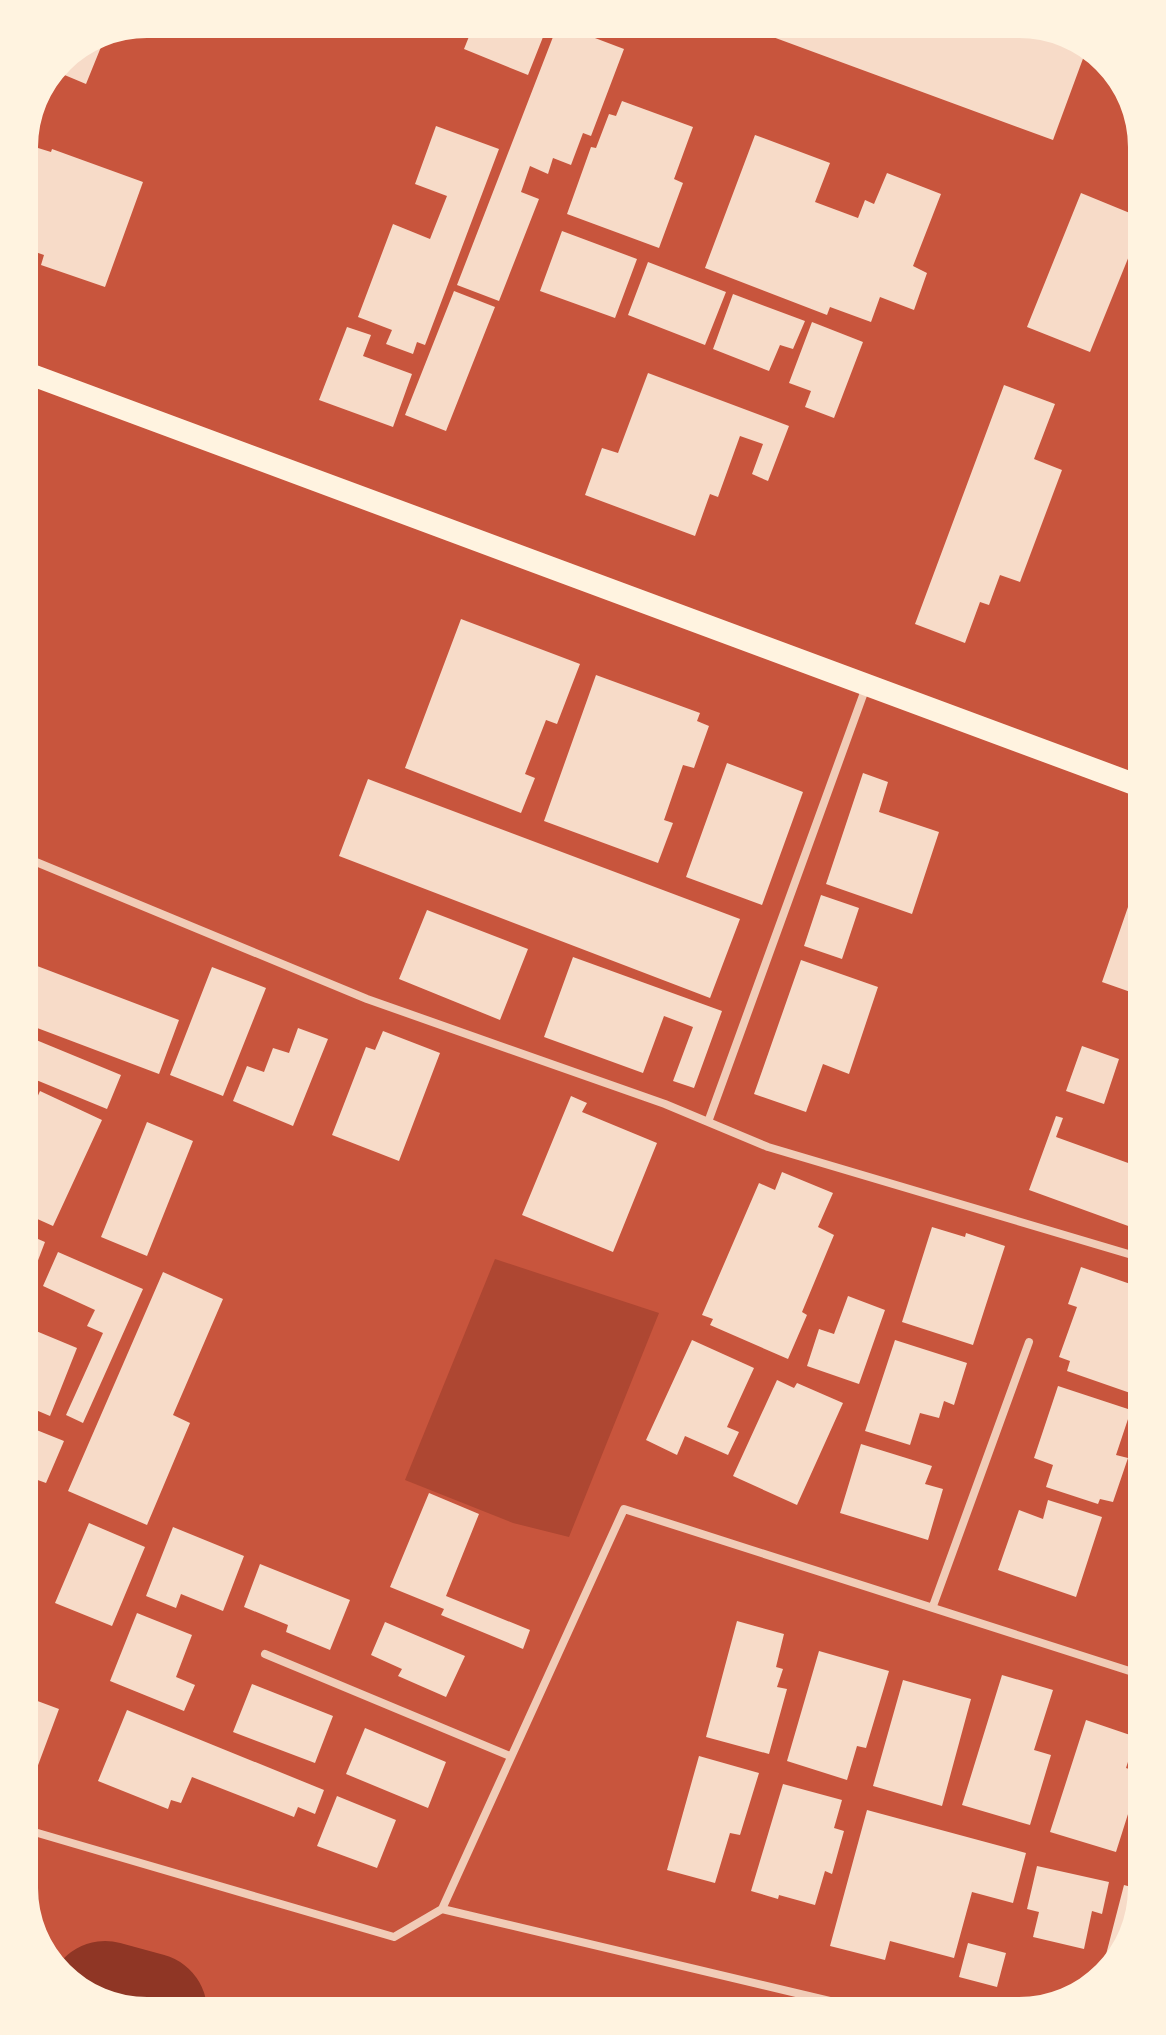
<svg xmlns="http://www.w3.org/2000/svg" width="1166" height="2035" font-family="'Asap Condensed',sans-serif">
	<rect width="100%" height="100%" fill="#c8553d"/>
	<path fill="#ae4732" d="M495,1259L659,1313L569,1537L513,1523L405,1480Z"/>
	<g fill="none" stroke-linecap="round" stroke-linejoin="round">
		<path stroke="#8f3625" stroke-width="116" d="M105,1999L149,2011"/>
	</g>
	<path fill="#f7dbc8" d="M474,24H524L545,32L528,75L464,49Z
		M558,24L624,49L591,136L583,133L571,165L553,158L548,174L530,166L521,192L539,199L499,301L457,285Z
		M1028,24L1088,45L1053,140L740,25Z
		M103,42L86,84L55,71L60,60Z
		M622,101L693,127L674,179L683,183L659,248L567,214L591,147L596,148L609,114L616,116Z
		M436,126L499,149L425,345L417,342L413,354L386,344L392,330L358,317L393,224L430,239L447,196L415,184Z
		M755,135L830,163L815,202L858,218L865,200L874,204L887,173L941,194L913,266L927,273L914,310L880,297L871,322L830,307L827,315L705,268Z
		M38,148L51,152L52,149L143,182L105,287L41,265L44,255L24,248V186Z
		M1081,193L1142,218V224L1090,352L1027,327Z
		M562,231L637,259L615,318L540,291Z
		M648,262L726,292L705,345L628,315Z
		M454,291L495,307L446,431L405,415Z
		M733,294L805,321L793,349L780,345L769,371L713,349Z
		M812,322L863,342L834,418L805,407L811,391L789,383Z
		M347,327L371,335L363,356L412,374L393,427L319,400Z
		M648,373L789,426L768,481L752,474L763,444L740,436L718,497L710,494L695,536L585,495L602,448L618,453Z
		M1004,385L1055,404L1034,459L1062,470L1020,582L1000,575L989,605L980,602L965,643L915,624Z
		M461,619L580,664L557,724L546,720L525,774L535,778L521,813L405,768Z
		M596,675L700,713L697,721L709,726L694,768L683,765L664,820L673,823L658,863L544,821Z
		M727,763L803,792L762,905L686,877Z
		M863,773L888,782L879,812L939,832L912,914L826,884Z
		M368,779L740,919L710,998L339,856Z
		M821,895L859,908L842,959L804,946Z
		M1128,907L1142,912V996L1102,982Z
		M427,910L528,949L500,1020L399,979Z
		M573,957L722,1011L694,1088L673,1081L693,1027L664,1016L643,1073L544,1037Z
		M801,960L878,987L849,1074L823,1064L806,1112L754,1094Z
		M24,961L179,1020L159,1074L24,1023Z
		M212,967L266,988L223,1096L170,1075Z
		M298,1028L328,1039L293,1126L233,1101L247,1066L264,1072L273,1048L289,1053Z
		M383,1031L440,1053L399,1161L332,1135L366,1047L375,1050Z
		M24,1035L121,1075L107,1109L24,1075Z
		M1082,1046L1119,1059L1104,1104L1066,1091Z
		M40,1091L102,1120L53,1226L24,1213V1116L28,1118Z
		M571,1096L587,1103L582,1112L657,1143L613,1252L522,1215Z
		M1056,1116L1063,1118L1056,1137L1142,1168V1231L1029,1190Z
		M147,1122L193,1141L147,1256L101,1237Z
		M782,1172L833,1193L818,1227L834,1235L802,1312L807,1315L788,1359L710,1325L713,1319L702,1315L759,1183L775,1190Z
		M932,1227L965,1237L966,1233L1005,1246L973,1345L902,1322Z
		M24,1233L45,1242L37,1263L24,1257Z
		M58,1252L143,1289L83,1423L66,1415L103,1333L87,1326L95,1310L43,1286Z
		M1081,1267L1142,1288V1378L1136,1395L1067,1371L1070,1361L1059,1357L1077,1307L1068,1304Z
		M163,1272L223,1299L173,1415L190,1423L147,1525L68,1491Z
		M848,1296L885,1310L859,1384L807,1366L819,1329L834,1334Z
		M24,1326L77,1348L50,1416L24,1405Z
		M692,1340L754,1368L727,1427L739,1432L728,1455L685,1436L677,1455L646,1440Z
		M895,1340L967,1363L954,1405L944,1401L939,1418L920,1413L910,1445L865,1431Z
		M777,1380L794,1388L797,1383L843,1403L797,1505L733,1476Z
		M1058,1386L1131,1410L1116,1455L1128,1458L1113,1502L1100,1499L1098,1504L1046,1487L1053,1465L1034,1458Z
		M24,1425L64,1441L46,1483L24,1475Z
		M861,1444L932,1466L925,1484L943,1489L928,1540L840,1513Z
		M429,1493L479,1514L446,1596L530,1630L523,1649L441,1615L444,1609L390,1587Z
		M1048,1500L1102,1517L1076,1597L998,1570L1019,1510L1043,1519Z
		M89,1523L145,1547L112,1626L55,1603Z
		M173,1527L244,1556L223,1611L181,1594L176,1608L146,1596Z
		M260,1564L350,1600L330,1650L286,1632L288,1625L244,1607Z
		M137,1613L192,1635L176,1677L195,1685L184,1711L110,1681Z
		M737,1621L784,1634L776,1667L783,1669L777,1687L787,1689L769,1754L706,1737Z
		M385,1622L465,1656L446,1697L398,1676L402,1669L371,1655Z
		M819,1651L889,1671L866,1748L857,1746L847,1780L787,1761Z
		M1002,1675L1053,1690L1034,1750L1051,1755L1030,1825L962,1805Z
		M903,1680L971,1699L942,1806L873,1786Z
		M252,1684L333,1716L315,1763L233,1732Z
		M24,1696L59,1709L34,1776L24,1772Z
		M127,1710L324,1790L315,1814L298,1807L294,1817L192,1777L181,1803L171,1800L168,1809L98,1781Z
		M1086,1720L1136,1737L1126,1768L1141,1773L1116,1852L1050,1832Z
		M365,1728L446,1762L428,1808L346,1774Z
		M699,1756L759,1773L740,1835L730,1833L715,1883L667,1870Z
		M783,1784L842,1800L834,1828L844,1831L832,1874L825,1871L815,1905L779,1895L778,1899L751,1891Z
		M337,1796L396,1820L377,1868L317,1846Z
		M867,1810L1026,1853L1013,1903L972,1892L954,1958L890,1941L885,1960L830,1946Z
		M1037,1866L1109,1882L1102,1914L1092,1911L1084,1949L1033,1937L1039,1912L1027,1909Z
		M1124,1885L1142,1890L1122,1956L1101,1974Z
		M968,1943L1006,1953L997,1987L959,1977Z"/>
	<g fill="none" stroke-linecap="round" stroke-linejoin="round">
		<path stroke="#f1ccb7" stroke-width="8" d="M24,857L367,999L665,1104L768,1147L1142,1258
			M708,1122L866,687
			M933,1606L1029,1342
			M265,1654L510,1756
			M24,1829L394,1937L442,1909
			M872,2011L442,1909L624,1509L1142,1675"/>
		<path stroke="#fff3e0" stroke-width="22" d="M24,372L1142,787"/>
	</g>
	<path d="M0 0H1166V2035H0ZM147 38H1019A109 109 0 0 1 1128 147V1888A109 109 0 0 1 1019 1997H147A109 109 0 0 1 38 1888V147A109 109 0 0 1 147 38Z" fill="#fff3e0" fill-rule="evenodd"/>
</svg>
